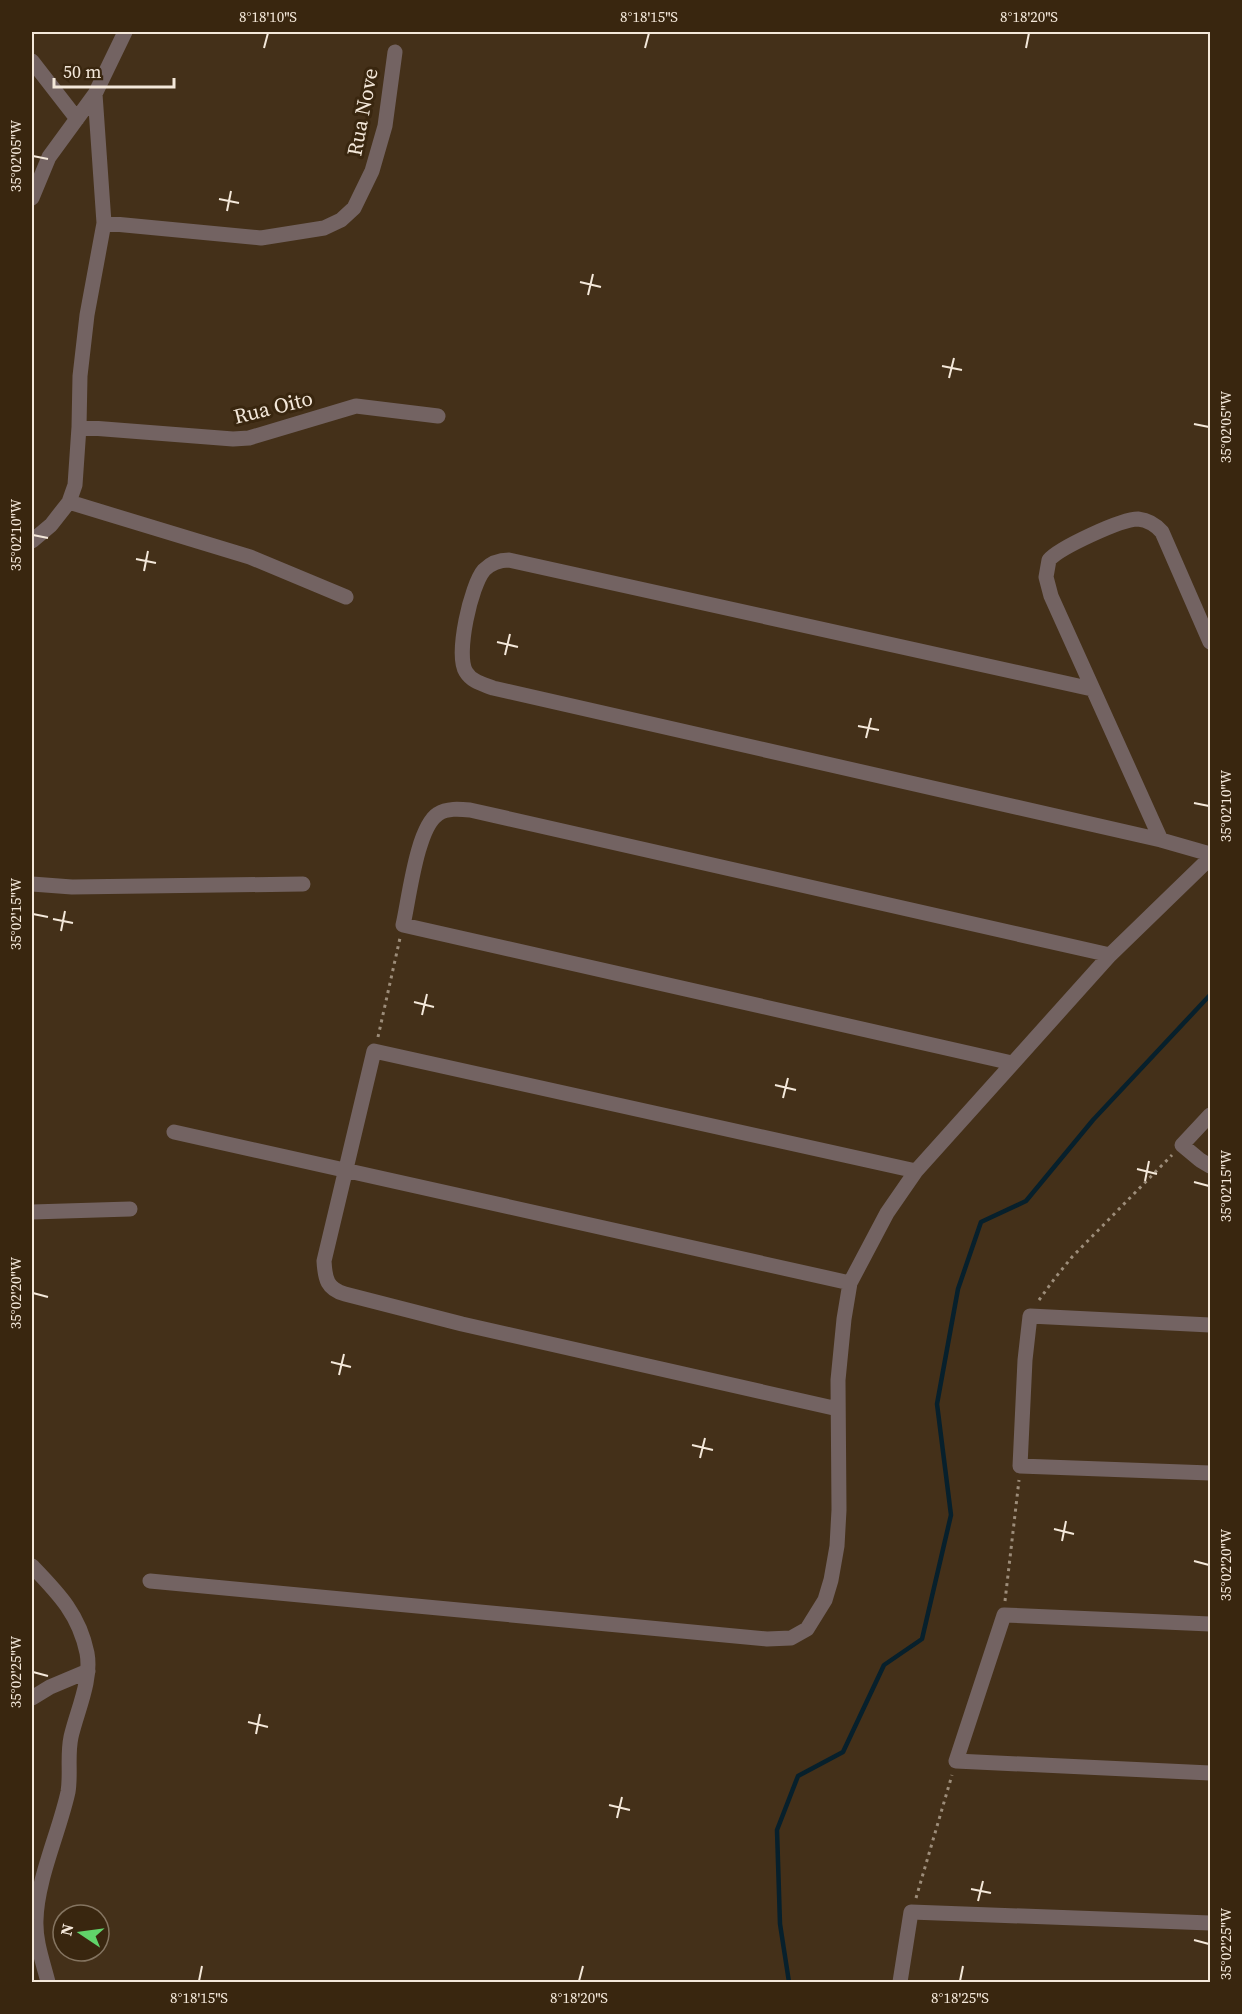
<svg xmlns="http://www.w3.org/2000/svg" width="1242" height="2014" font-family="'Source Serif 4',serif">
	<rect width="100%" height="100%" fill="#443019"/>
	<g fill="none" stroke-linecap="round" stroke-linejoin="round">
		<path stroke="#07202c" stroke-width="4.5" d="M789,1982L780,1924L777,1830L798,1776L843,1752L884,1665L922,1639L951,1515L937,1404L958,1289L981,1222L1026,1201L1093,1120L1210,995"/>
		<path stroke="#9d8d7a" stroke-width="3" stroke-dasharray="3 4.5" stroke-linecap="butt" d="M378,1037L400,938
			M1039,1300L1055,1278L1072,1257L1172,1155
			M1005,1601L1019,1480
			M916,1898L952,1775"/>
		<path stroke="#736362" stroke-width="15" d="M32,61L77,119
			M32,198L49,157L95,94
			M104,223L261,238L324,228L341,220L354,208L372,171L385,126L395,52
			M79,427L233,439L249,438L356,406L438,416
			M69,502L250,557L346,597
			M32,541L51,525L69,502L75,485L79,427L80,376L87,315L104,223L95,94L125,32
			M1092,689L509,560C500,560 491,563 484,570C471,585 455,655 466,672C472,682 483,684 493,688L1161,840L1210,854
			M1161,840L1051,596L1046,577L1049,560C1059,548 1121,519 1138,519C1147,520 1156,525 1162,532L1210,642
			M32,884L72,887L303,884
			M1012,1063L403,925C409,899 417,827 438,814C447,808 459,809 470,810L1110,955
			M1210,1115L1182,1145L1200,1160L1210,1166
			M174,1132L850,1283
			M32,1212L130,1209
			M1210,1325L1030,1316L1025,1360L1020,1466L1210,1473
			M838,1409L462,1324L345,1294C327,1289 325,1279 324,1261L374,1051L916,1171
			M32,1566C58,1593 79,1614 87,1653C92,1680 77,1711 71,1737C67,1756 71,1774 68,1792C59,1833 37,1879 36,1920C35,1941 43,1962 48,1982
			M150,1581L767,1639L791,1638L807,1629L825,1600L831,1580L837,1546L839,1510L838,1380L844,1319L850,1283L887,1213L916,1171L1110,955L1210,858
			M1210,1624L1004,1615L956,1761L1210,1773
			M32,1698L50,1687L88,1671
			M900,1982L911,1912L1210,1923"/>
	</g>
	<path fill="none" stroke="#f4e8da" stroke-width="2" d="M264,48L268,33M645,48L649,33M1026,48L1029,33M33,156L48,159M219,199L239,203M227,211L231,191M580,282L601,287M588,295L593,274M942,366L962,370M949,378L954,358M1194,424L1209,427M33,535L48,538M136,559L156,563M144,571L148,551M497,642L518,647M505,655L510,634M858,726L879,730M866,738L871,718M1194,803L1209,806M33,914L48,917M53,919L73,923M61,931L65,911M414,1002L434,1007M422,1015L427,994M775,1085L796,1090M783,1098L788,1078M1137,1169L1157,1174M1145,1181L1149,1161M1194,1182L1209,1186M33,1293L48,1297M331,1362L351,1367M339,1375L344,1354M692,1445L713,1450M700,1458L705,1438M1054,1529L1074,1534M1062,1541L1066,1521M1194,1561L1209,1565M33,1672L48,1676M248,1722L268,1727M256,1734L260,1714M609,1805L630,1810M617,1818L622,1797M971,1889L991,1893M978,1901L983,1881M1194,1940L1209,1944M199,1981L202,1966M579,1981L583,1966M960,1981L963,1966"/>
	<g text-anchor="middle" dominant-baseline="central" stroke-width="6" stroke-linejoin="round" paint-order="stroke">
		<g font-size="21" fill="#f4e8da" stroke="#39260f">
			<text transform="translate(362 112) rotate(-79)">Rua Nove</text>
			<text transform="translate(273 407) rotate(-14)">Rua Oito</text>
		</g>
	</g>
	<rect width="1242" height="2014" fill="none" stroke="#39260f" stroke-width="66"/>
	<g transform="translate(81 1933) rotate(283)"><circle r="28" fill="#39260f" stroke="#847460" stroke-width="1.5"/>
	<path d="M0-4.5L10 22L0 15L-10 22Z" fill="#61d46a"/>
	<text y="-9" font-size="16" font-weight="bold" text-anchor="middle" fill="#f4e8da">N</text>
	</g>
	<path d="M54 78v9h120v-9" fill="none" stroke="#f4e8da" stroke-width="3"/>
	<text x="63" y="78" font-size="18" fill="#f4e8da" stroke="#39260f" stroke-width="4.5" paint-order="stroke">50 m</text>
	<rect x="33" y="33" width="1176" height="1948" fill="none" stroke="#f4e8da" stroke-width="2"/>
	<g font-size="15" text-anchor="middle" fill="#f4e8da">
		<text x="268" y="22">8°18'10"S</text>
		<text x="649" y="22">8°18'15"S</text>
		<text x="1029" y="22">8°18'20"S</text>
		<text transform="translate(16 156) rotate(-90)" y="5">35°02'05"W</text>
		<text transform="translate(1226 427) rotate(-90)" y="5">35°02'05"W</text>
		<text transform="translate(16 535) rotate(-90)" y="5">35°02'10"W</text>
		<text transform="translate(1226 806) rotate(-90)" y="5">35°02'10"W</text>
		<text transform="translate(16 914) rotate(-90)" y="5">35°02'15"W</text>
		<text transform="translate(1226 1186) rotate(-90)" y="5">35°02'15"W</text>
		<text transform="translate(16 1293) rotate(-90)" y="5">35°02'20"W</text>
		<text transform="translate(1226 1565) rotate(-90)" y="5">35°02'20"W</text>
		<text transform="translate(16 1672) rotate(-90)" y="5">35°02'25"W</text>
		<text transform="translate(1226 1944) rotate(-90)" y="5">35°02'25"W</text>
		<text x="199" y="2003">8°18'15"S</text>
		<text x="579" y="2003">8°18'20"S</text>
		<text x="960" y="2003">8°18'25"S</text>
	</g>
</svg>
